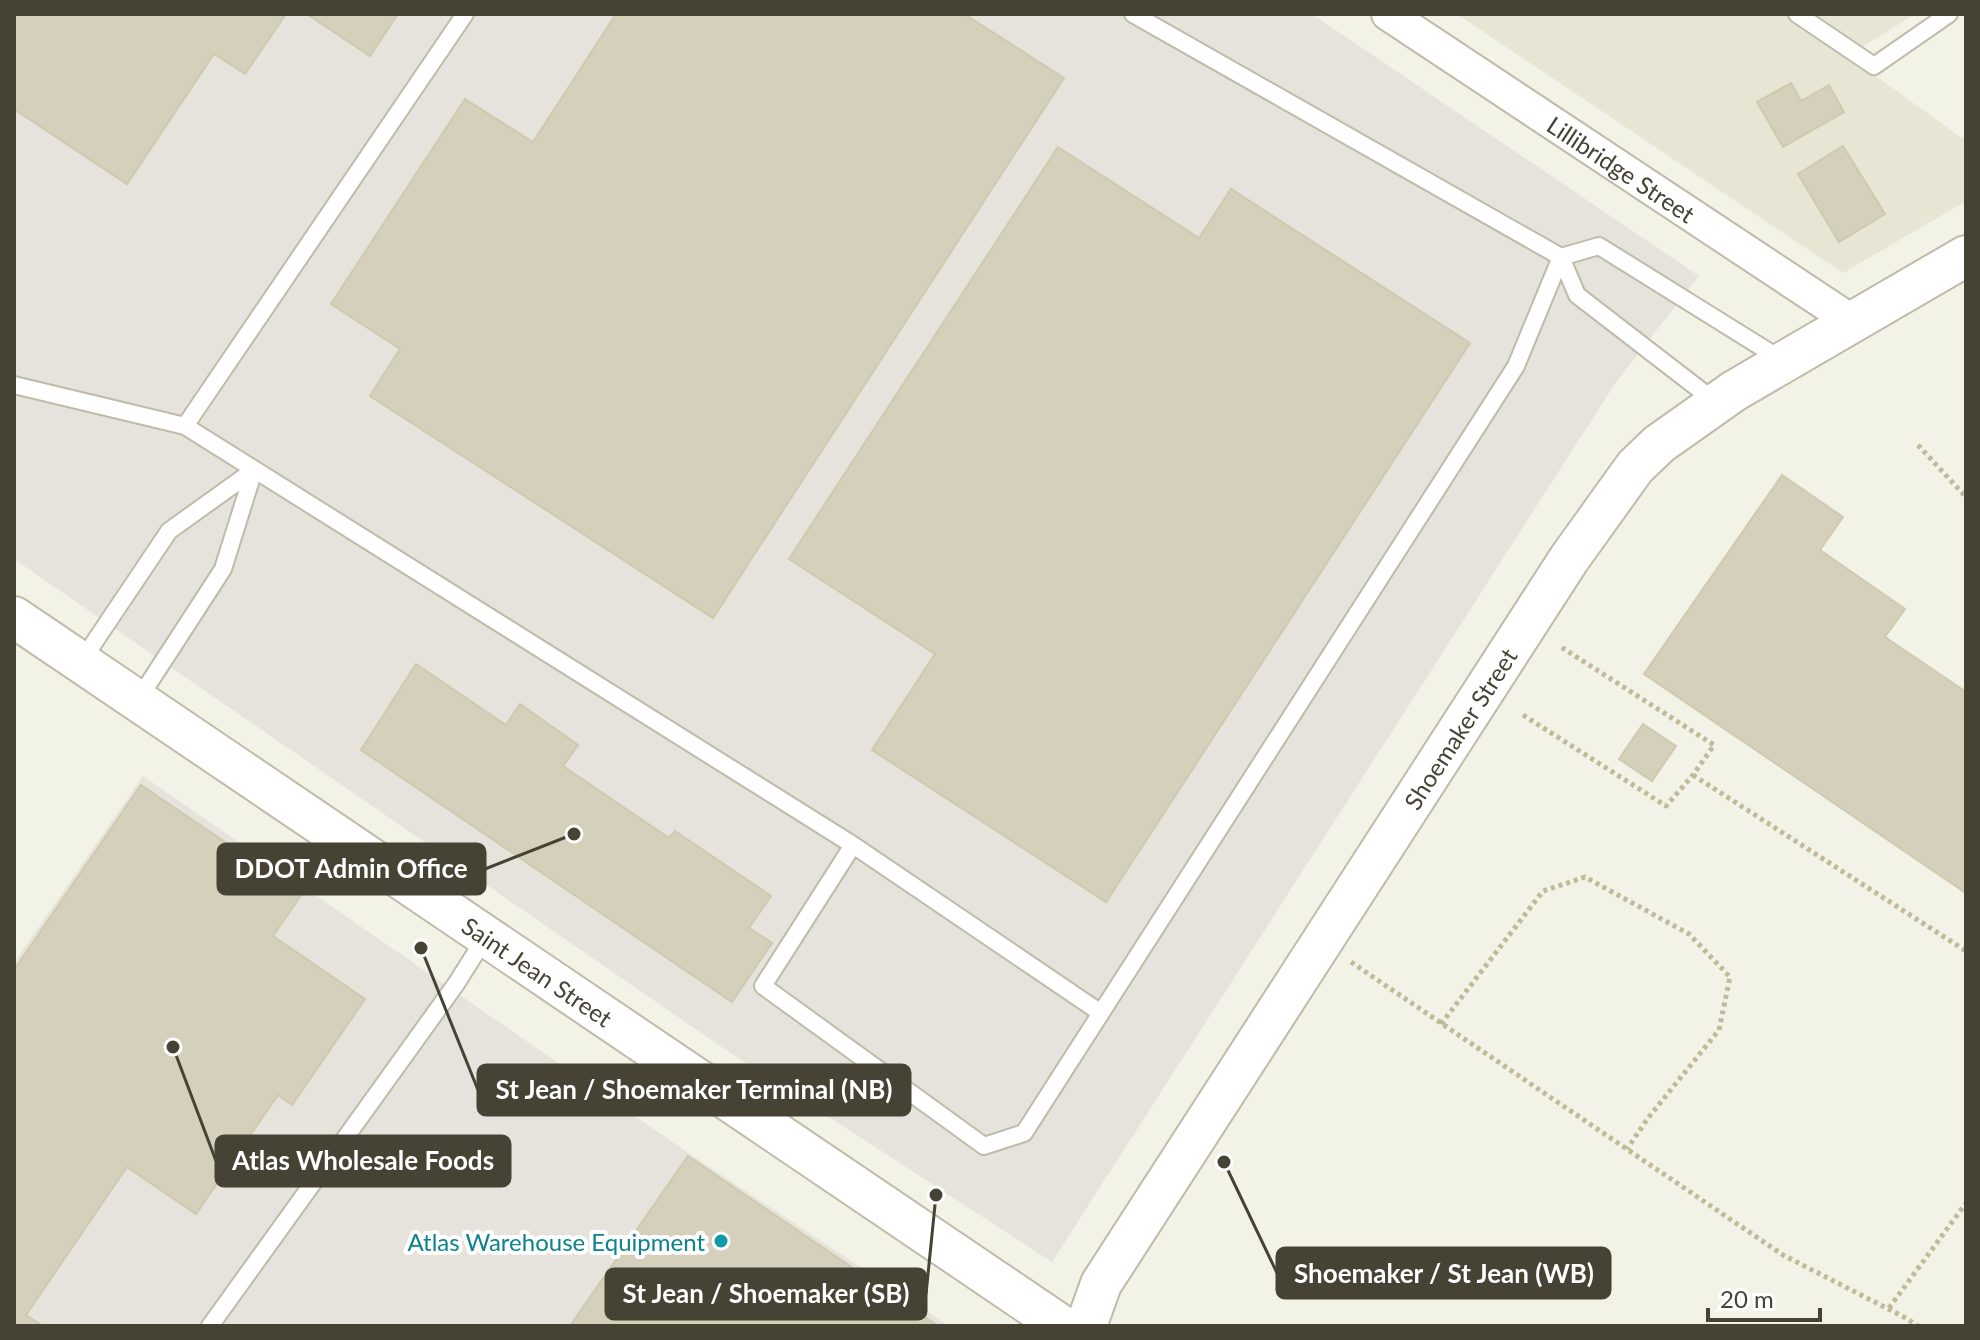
<svg xmlns="http://www.w3.org/2000/svg" width="1980" height="1340" font-family="Lato,sans-serif">
	<rect width="100%" height="100%" fill="#f3f2e6"/>
	<path fill="#e7e5d4" d="M1457,14H1915L1848,56L1966,141V201L1843,273Z"/>
	<path fill="#e5e3db" d="M14,14H1312L1699,276L1616,382L1052,1262L723,1048L14,559Z
		M143,776L684,1150L949,1326H14V963Z"/>
	<path fill="#d5d0bb" stroke="#d0c9ae" stroke-width="2" d="M14,14H286L245,74L214,54L127,184L14,109Z
		M307,14H398L370,56Z
		M616,14H964L1064,78L713,618L370,396L400,349L331,304L465,99L533,142Z
		M1791,83L1801,101L1829,85L1844,112L1783,147L1757,102Z
		M1843,146L1885,214L1839,242L1798,174Z
		M1058,147L1199,238L1231,189L1470,343L1106,902L872,750L935,654L789,559Z
		M1782,475L1843,517L1820,550L1905,609L1885,637L1966,692V893L1644,674Z
		M416,664L506,725L520,704L578,745L563,766L669,838L675,831L771,896L749,928L772,943L732,1002L361,750Z
		M1643,724L1676,746L1652,781L1619,759Z
		M141,785L302,894L273,936L365,999L292,1105L278,1095L196,1214L127,1167L26,1315L43,1326H14V970Z
		M688,1156L938,1326H570Z"/>
	<g fill="none" stroke-linecap="round" stroke-linejoin="round">
		<defs>
			<path id="service" d="M1133,14L1561,257L1577,295L1717,403
				M1797,14L1874,66L1949,14
				M1561,257L1599,246L1782,360
				M14,385L185,426L853,845L763,986L984,1146L1024,1133L1516,366L1561,257
				M185,426L465,14
				M81,662L169,531L254,470
				M138,700L223,569L254,470
				M853,845L1101,1013
				M210,1326L456,984L485,938"/>
			<g id="minor">
				<path id="s1" d="M1388,14L1853,322"/>
			</g>
			<g id="tertiary">
				<path id="s2" d="M14,617L1062,1326"/>
				<path id="s3" d="M1086,1326L1101,1284L1569,559L1635,467L1659,444L1734,391L1966,256"/>
			</g>
		</defs>
		<use href="#service" stroke="#bfbba8" stroke-width="20"/>
		<use href="#minor" stroke="#bfbba8" stroke-width="36"/>
		<use href="#tertiary" stroke="#bfbba8" stroke-width="44"/>
		<path stroke="#c1ba99" stroke-width="5" stroke-dasharray="4 4" stroke-linecap="butt" d="M1918,445L1966,497
			M1523,715L1666,806L1693,775L1714,745L1561,647
			M1693,775L1966,951
			M1351,962L1783,1255L1904,1317L1918,1326
			M1441,1024L1543,891L1585,877L1689,934L1730,977L1719,1030L1648,1118L1627,1149
			M1889,1308L1966,1203"/>
		<use href="#service" stroke="#fff" stroke-width="16"/>
		<use href="#minor" stroke="#fff" stroke-width="32"/>
		<use href="#tertiary" stroke="#fff" stroke-width="40"/>
	</g>
	<circle fill="#0f9aa8" stroke="#fff" stroke-width="3" cx="721" cy="1241" r="8"/>
	<g text-anchor="middle" dominant-baseline="central" stroke-width="8" stroke-linejoin="round" paint-order="stroke">
		<g font-size="24" fill="#464335" stroke="#fff">
			<text stroke="none"><textPath href="#s1" startOffset="280">Lillibridge Street</textPath></text>
			<text stroke="none"><textPath href="#s3" startOffset="706">Shoemaker Street</textPath></text>
			<text stroke="none"><textPath href="#s2" startOffset="632">Saint Jean Street</textPath></text>
		</g>
		<g font-size="24" fill="#0d838f" stroke="#fff" text-anchor="end">
			<text x="705" y="1241">Atlas Warehouse Equipment</text>
		</g>
	</g>
	<path fill="none" stroke="#464335" stroke-width="3" d="M574 834L485 869M421 948L478 1090M173 1047L216 1161M1224 1162L1277 1273M936 1195L926 1294"/>
	<g fill="#464335" stroke="#fff" stroke-width="3">
		<circle cx="574" cy="834" r="8"/>
		<circle cx="421" cy="948" r="8"/>
		<circle cx="173" cy="1047" r="8"/>
		<circle cx="1224" cy="1162" r="8"/>
		<circle cx="936" cy="1195" r="8"/>
	</g>
	<g fill="#464335" stroke="#464335" stroke-width="3">
		<rect x="218" y="844" width="267" height="50" rx="8"/>
		<rect x="478" y="1065" width="432" height="50" rx="8"/>
		<rect x="216" y="1136" width="294" height="50" rx="8"/>
		<rect x="1277" y="1248" width="333" height="50" rx="8"/>
		<rect x="606" y="1269" width="320" height="50" rx="8"/>
	</g>
	<g font-size="26" text-anchor="middle" font-weight="bold" fill="#fff">
		<text x="351" y="878">DDOT Admin Office</text>
		<text x="694" y="1099">St Jean / Shoemaker Terminal (NB)</text>
		<text x="363" y="1170">Atlas Wholesale Foods</text>
		<text x="1444" y="1283">Shoemaker / St Jean (WB)</text>
		<text x="766" y="1303">St Jean / Shoemaker (SB)</text>
	</g>
	<rect width="1980" height="1340" fill="none" stroke="#464335" stroke-width="32"/>
	<path d="M1708 1308v12h112v-12" fill="none" stroke="#464335" stroke-width="4"/>
	<text x="1720" y="1308" font-size="24" fill="#464335" stroke="#ffffff" stroke-width="6" paint-order="stroke">20 m</text>
</svg>
